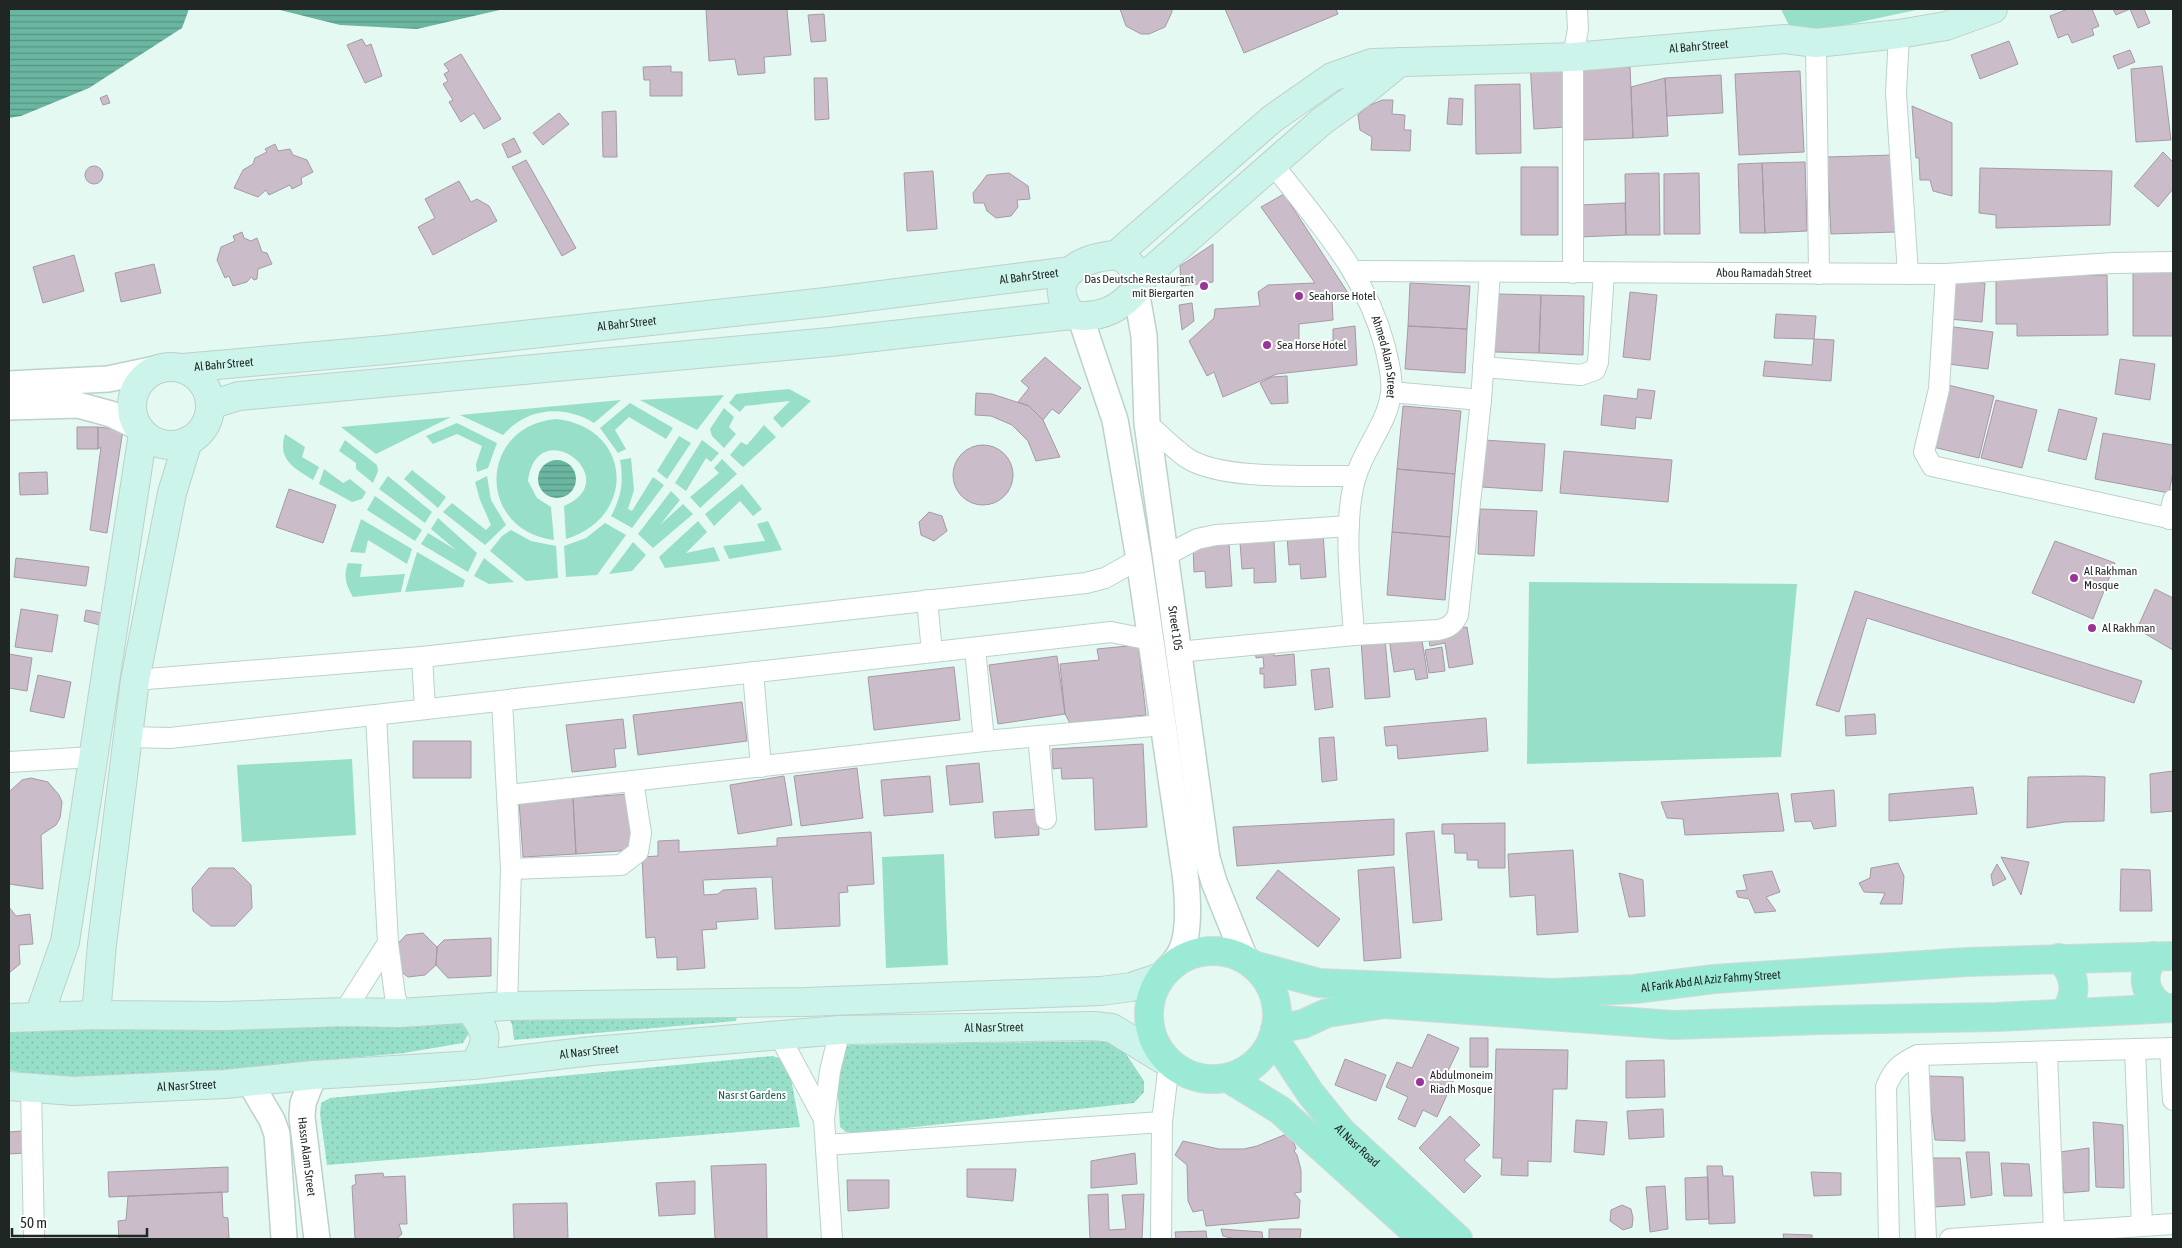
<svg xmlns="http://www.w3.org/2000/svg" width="2182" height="1248" font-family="'Asap Condensed',sans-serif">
	<defs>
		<pattern id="garden-dots" width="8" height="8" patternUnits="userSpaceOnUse" patternTransform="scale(1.25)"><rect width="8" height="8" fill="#98dfca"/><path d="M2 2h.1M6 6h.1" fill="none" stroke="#83bfad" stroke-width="1.8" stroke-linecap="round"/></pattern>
		<pattern id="water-rules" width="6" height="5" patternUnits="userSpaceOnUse" patternTransform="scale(1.25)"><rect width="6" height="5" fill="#6bb6a1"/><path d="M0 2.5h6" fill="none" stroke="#579483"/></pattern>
	</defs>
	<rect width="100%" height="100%" fill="#e4f9f2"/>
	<path fill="#98dfca" d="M1781,9H1921L1794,36Z
		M789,389L811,401L782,428L773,418L790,401L745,406L740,412L729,403L736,394Z
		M724,395L697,430L640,400Z
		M621,400L594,423C564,404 526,408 503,435L460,415Z
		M630,403L673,428L666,439L629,417L615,430L626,449L618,453L600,428Z
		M724,408L734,417L729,427L736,434L724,448L712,436L710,429Z
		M451,417L376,454L341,427Z
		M556,419C632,427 638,517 566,539L564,506C627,479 537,411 528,481L537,498L551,507L554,540C476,530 478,426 556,419Z
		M457,423L497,443L488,468L477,472L476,464L482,446L457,434L433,444L426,436Z
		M764,425L776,437L743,467L730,455L741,442L747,445Z
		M285,434L305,447L302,457L319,467L313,480C294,468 277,460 285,434Z
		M679,436L691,443L667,479L657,471Z
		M345,440L377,465L378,471L373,483L356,469V463L339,451Z
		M702,440L719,453L711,462L706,458L686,491L675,483Z
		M631,458L634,490L628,509L632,511L653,477L664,485L632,528L611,516C621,498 624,481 620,460Z
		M722,459L737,474L700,508L690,497L719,473L714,468Z
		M324,469L343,483L350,479L366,492L362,499L352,502L319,484Z
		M412,470L446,497L438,508L404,479Z
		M388,476L432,512L425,523L379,489Z
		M487,476L491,500L506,525L485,545L443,512L452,503L486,530L491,525L480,500L475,482Z
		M742,484L762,509L753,516L740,501L714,526L705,514Z
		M671,491L680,500L660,525L683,504L693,514L653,548L638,534Z
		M375,496L422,530L415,541L367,510Z
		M438,518L477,553L468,572L421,544L428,533L456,550L431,529Z
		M361,519L412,549L407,564L368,540L365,553L350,552Z
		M698,521L707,532L686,553L714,547L720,561L665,568L659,557Z
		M768,521L782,550L729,559L723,546L765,541L757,524Z
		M605,523L626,535L597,575L566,577L564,546L586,538Z
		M511,530L531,541L556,546L558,578L526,581L490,551L502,536Z
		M633,542L646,555L632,571L609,574Z
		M417,552L465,580L463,587L405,592Z
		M484,558L514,582L489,584L474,576Z
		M348,563L362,564L360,577L405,574L401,592L353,597C346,585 343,576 348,563Z
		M1529,582L1797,584L1781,757L1527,764Z
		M352,759L356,835L242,842L237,765Z
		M944,854L948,965L886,968L882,857Z"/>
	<path fill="url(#garden-dots)" d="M506,1015L737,1016L736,1021L514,1040L512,1024Z
		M461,1023L469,1033L463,1043L404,1053L136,1078H50L9,1070V1029Z
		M1105,1041L1122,1048L1144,1081V1092L1134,1103L860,1133L846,1132L840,1127L836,1065L844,1047L850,1045Z
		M773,1056L783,1060L790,1073L800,1127L327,1165L320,1114L321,1103L330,1098Z"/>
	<path fill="url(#water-rules)" d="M9,9H189L182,28L89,88L21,116L9,118Z
		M276,9H504L417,29L340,25Z
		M538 479a19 19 0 1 1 38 0a19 19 0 1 1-38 0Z"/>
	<path fill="#cabcc9" stroke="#a799a6" d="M706,9H787L791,55L764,57L765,73L738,75L735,59L709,61Z
		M1120,9H1172V12L1165,27L1149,34H1141L1126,26Z
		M1225,9H1336L1338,14L1244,53Z
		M2068,9H2092L2099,26L2092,29L2094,35L2072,43L2068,34L2058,38L2050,16Z
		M2113,9H2144L2150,23L2138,28L2130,9L2116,15Z
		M824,14L826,41L811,42L808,15Z
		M362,39L366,46L371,44L382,76L365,83L347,45Z
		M2009,41L2018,64L1980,79L1971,55Z
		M2130,50L2135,62L2118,69L2113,56Z
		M461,54L501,119L484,129L474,113L461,122L449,102L453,100L443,84L448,81L444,74L449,71L444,64Z
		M1563,61L1566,127L1534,129L1530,62Z
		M671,66V72H682V96H650V80H644L643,67Z
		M2162,66L2171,140L2136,142L2131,69Z
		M1630,67L1633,138L1581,140L1578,69Z
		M1800,71L1804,152L1739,155L1735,74Z
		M1721,75L1723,113L1667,116L1665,78Z
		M814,78H827L829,119L815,120Z
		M1665,78L1668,136L1633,138L1631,87Z
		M1520,84L1521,153L1476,154L1475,85Z
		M107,95L110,103L103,105L100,98Z
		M1449,98L1463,99L1462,125L1447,124Z
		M1382,100H1393L1392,114L1405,115L1404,130H1411L1410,151L1371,150L1372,137L1360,130L1358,115L1368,106Z
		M1912,106L1952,123V196L1933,191L1930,180H1920L1919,158H1916Z
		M616,111L617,157H603L602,112Z
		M559,113L569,124L543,145L533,133Z
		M514,138L521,152L508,158L502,144Z
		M275,144L278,151L290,149L293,155L307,160L313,172L301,178L302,184L292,189L290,185L269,195L266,190L258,197L234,188L243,170L253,164L255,158L267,152L265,149Z
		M2163,152L2173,162V189L2158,207L2134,186Z
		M1893,155L1896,232L1831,234L1827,157Z
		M526,160L576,248L562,256L512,167Z
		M1805,162L1807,231L1765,233L1762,163Z
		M1762,163L1765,233H1740L1738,164Z
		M85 175a9 9 0 1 1 18 0a9 9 0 1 1-18 0Z
		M1521,167H1558V235H1521Z
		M1980,168L2112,171L2110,225L1996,228V215L1979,213Z
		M933,171L937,229L907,231L904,173Z
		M1009,173L1028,186L1030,199L1017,200L1018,207L1011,216L996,218L987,211L984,203H974L973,193L987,175Z
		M1659,173L1660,235H1626L1625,174Z
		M1699,173L1700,234H1664V174Z
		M459,181L471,202L477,199L489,206L497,221L433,255L418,227L435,218L425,199Z
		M1284,194L1348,293L1332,299L1333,320L1299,324V343L1333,341V329L1355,326L1357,365L1277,374L1223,397L1214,372L1207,376L1189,341L1214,318L1215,309L1260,306L1258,292L1268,285L1315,283L1261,207Z
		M1625,203L1626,235L1579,237L1578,205Z
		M242,232L244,238L251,241L257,238L262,252L267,253L272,264L258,269L257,279L254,280L251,277L247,282L233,286L229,276L225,278L217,260L221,247L235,241L233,236Z
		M1213,244V282L1181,286L1180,266Z
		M74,255L84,291L43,303L33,267Z
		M154,264L161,293L121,302L115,273Z
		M2133,268H2173V336H2133Z
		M2107,275L2108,335L2017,336V324H1996V276Z
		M1952,280L1985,283L1982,322L1949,319Z
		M1410,283L1470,286L1467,329L1408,326Z
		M1630,292L1657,295L1650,360L1623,357Z
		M1497,294L1541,295L1539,353L1495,352Z
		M1541,295L1584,296L1583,355L1539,353Z
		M1192,303L1194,321L1182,330L1179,305Z
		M1776,314L1816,316L1814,339L1774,338Z
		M1408,326L1467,329L1465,373L1405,369Z
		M1954,327L1993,332L1988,369L1948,364Z
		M1814,339L1834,340L1831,381L1763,376L1765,361L1812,365Z
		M1045,357L1081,388L1059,414L1052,409L1043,420L1029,406L1018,402L1029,388L1021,381Z
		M2120,359L2155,364L2150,400L2115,394Z
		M1287,376L1288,403L1271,404L1260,383L1272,377Z
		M1948,385L1994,396L1979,458L1933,447Z
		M1638,389L1655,391L1651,419L1636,417L1635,429L1601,425L1604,395L1637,399Z
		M976,393L992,394L1029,406L1043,420L1060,457L1036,461L1028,441L1012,425L991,416L975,415Z
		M1996,400L2037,410L2022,468L1981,458Z
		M1403,406L1461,411L1455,474L1397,469Z
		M2059,409L2097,418L2086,460L2048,451Z
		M77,427H98V449H77Z
		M98,427L123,430L107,533L90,530L101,447L98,449Z
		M2103,433L2173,445V472L2169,493L2095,479Z
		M1484,440L1545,444L1542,491L1482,487Z
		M953 475a30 30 0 1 1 60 0a30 30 0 1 1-60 0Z
		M1564,451L1672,460L1668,502L1560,493Z
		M1397,469L1455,474L1450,537L1392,532Z
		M47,472L48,494L20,495L19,473Z
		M289,489L336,505L323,543L276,527Z
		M1480,509L1537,511L1534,556L1478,554Z
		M929,512L942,516L947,531L934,541L921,535L919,522Z
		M1392,532L1450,537L1445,600L1387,595Z
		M1323,533L1326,577L1301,579L1300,564L1289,565L1287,536Z
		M1274,541L1276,582L1254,583V568L1242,569L1240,542Z
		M2055,541L2115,563L2093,619L2032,593Z
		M1229,544L1232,586L1206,588L1205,571L1194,572L1193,546Z
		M16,558L89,567L86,586L14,577Z
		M2155,589L2173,598V650L2137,629Z
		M1855,591L2142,681L2134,703L1867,618L1839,712L1816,705Z
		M21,609L58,615L52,652L15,647Z
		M86,610L102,613L100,625L84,621Z
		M1467,627L1473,664L1449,668L1445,643L1430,646L1428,634Z
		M1421,634L1428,678L1416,680L1414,669L1394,672L1389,638Z
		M1385,639L1390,697L1365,699L1361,640Z
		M1138,645L1146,715L1070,723L1065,714L1060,664L1099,660L1097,649Z
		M1274,645V656L1294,654L1296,685L1264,688V674H1260V668H1264L1263,657L1256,658L1255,646Z
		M1442,647L1445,671L1429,673L1425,650Z
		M9,654L32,658L27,691L9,688Z
		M1057,656L1065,714L998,724L989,665Z
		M954,667L960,720L874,730L868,677Z
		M1329,668L1333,707L1315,710L1311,670Z
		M38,675L71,682L64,718L30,711Z
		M742,702L747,741L638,755L633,715Z
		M1875,714L1876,734L1846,736L1845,716Z
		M1486,718L1488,751L1398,759L1397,745L1386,746L1384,727Z
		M623,719L626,748L614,749L616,767L572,772L566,725Z
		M1334,737L1337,780L1322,782L1319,738Z
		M413,741H471V778H413Z
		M1143,744L1147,827L1095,830L1093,778L1062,779L1061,768L1053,769L1052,749Z
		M979,763L983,802L950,805L946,766Z
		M857,768L863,818L801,826L794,776Z
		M2173,771V811L2151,813L2150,774Z
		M784,776L792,825L738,834L730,785Z
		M930,776L933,812L884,816L881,780Z
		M2084,776L2105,777L2104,821L2065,822L2027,828L2028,777Z
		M31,778L48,782L59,795L62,802L60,818L56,825L41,835L43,889L9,884V792L22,780Z
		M1973,787L1977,814L1889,821V794Z
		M1834,790L1836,826L1814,829L1811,821L1795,822L1791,794Z
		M1778,793L1784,831L1685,835L1683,819L1667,818L1661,802Z
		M630,794L633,850L576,854L573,798Z
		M573,798L576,854L523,857L519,801Z
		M1038,809L1039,835L995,838L993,812Z
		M1394,819V855L1237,866L1233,827Z
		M1505,823V868H1478V860H1467V853H1455L1454,834H1442V824Z
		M1434,831L1442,920L1413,923L1406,833Z
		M871,832L874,884L847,886L848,892L839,893L840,926L775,929L772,877L703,880L704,895L718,894L723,890L756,888L758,919L716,922L717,929L702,930L705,968L677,970V957L657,958L655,937L646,938L642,857L658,856V841L679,840V852L777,846V838Z
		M1573,850L1578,932L1537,935L1535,895L1510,897L1508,854Z
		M2001,857L2029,862L2021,895Z
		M1898,863L1904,876L1902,904H1880L1885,893L1864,892L1859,883L1870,878L1871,868Z
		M1997,864L2006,879L1993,886L1991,875Z
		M1394,867L1401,958L1364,961L1358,870Z
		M209,868H234L251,885L252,908L235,926H211L193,911L192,888Z
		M2121,869L2150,870L2152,911H2120Z
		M1278,870L1340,919L1318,947L1256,898Z
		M1772,871L1780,892L1766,897L1776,911L1755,913L1749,899L1738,897L1736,891L1747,890L1743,875Z
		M1619,873L1643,880L1645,916L1629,917Z
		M9,907L16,916L30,914L33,944L19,945L20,964L9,973Z
		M423,933L437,947L436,965L425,975L408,977L394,966L392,950L406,935Z
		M491,938V976L448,978L436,965L437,947L444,940Z
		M1428,1034L1459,1048L1447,1073L1455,1077L1437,1117L1423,1110L1415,1127L1398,1119L1408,1097L1386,1087L1397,1062L1412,1068Z
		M1470,1038H1488V1067H1470Z
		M1496,1049L1568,1050L1567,1089H1553L1551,1162L1528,1161V1176L1501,1175L1502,1158H1493Z
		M1345,1059L1386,1075L1376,1101L1335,1085Z
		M1664,1060L1665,1097L1626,1098V1061Z
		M1927,1076L1963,1077L1965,1141L1935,1140Z
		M1663,1109L1664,1137L1629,1139L1627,1111Z
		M1450,1116L1480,1145L1464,1160L1481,1176L1464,1193L1419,1148Z
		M1576,1120L1607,1122L1604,1155L1574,1152Z
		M2093,1122L2123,1125L2124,1188L2096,1187Z
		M22,1131L24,1153L9,1154V1132Z
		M1289,1133L1296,1148L1294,1151L1297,1155L1301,1170V1192L1294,1193L1300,1200L1299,1218L1206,1226L1203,1210L1193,1212L1188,1201L1187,1165L1175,1155L1183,1141L1219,1149H1244L1257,1146Z
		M2089,1148V1191L2064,1193L2060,1152Z
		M1966,1152H1989L1992,1195L1971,1198Z
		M1135,1153L1137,1184L1091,1188V1161Z
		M1931,1158H1960L1965,1205L1934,1207Z
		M2001,1163L2029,1164L2032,1196H2004Z
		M766,1164L767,1239H715L711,1166Z
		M1707,1166H1722L1723,1176H1733L1735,1223L1709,1224Z
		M228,1167V1192L109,1197L108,1172Z
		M967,1169H1016L1013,1201L967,1197Z
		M1811,1172L1841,1173V1195L1814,1196Z
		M383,1173L384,1177L405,1176L407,1224H399L402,1234L396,1239H355L352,1186L356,1184L355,1175Z
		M1708,1177L1709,1219L1686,1220L1685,1178Z
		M847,1180H889V1208L848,1211Z
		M695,1181V1214L659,1216L656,1183Z
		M1665,1186L1668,1229L1650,1232L1646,1187Z
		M222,1192L223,1217L228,1218L229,1239H119L118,1221L126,1220L128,1196Z
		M1108,1194L1109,1230L1126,1229L1122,1195L1144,1194L1142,1239H1090L1088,1195Z
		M567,1203L568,1239H514L513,1204Z
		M1622,1205L1631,1209L1633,1218L1632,1227L1623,1230L1610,1221L1611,1210Z
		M1221,1229L1262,1232L1263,1239H1235L1223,1236Z
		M1269,1229H1301L1300,1239H1269Z
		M1206,1231L1207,1239H1176L1175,1232Z
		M1783,1234L1812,1235V1239H1784Z"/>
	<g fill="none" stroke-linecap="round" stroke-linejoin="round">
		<defs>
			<g id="minor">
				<path d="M1899,34L1896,93L1908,274"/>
				<path d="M1816,43L1819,274"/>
				<path id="s1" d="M1273,164C1318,223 1366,273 1385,347C1388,361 1393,377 1391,392C1388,423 1365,446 1356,476C1342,524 1351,585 1354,635"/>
				<path id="s2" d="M1354,271L1946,274L2113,263L2173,262"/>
				<path d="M1573,273V57L1578,29L1577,9"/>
				<path d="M1946,274L1939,389L1924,452L1932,466L2173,519"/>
				<path d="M1483,367L1581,375L1595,370L1598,362L1604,273"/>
				<path d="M1391,392L1481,400"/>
				<path d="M1147,423C1160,435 1173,448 1187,458C1222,481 1313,475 1356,476"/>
				<path d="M2169,519L2173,500"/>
				<path d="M1165,556L1197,539L1216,535L1349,526"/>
				<path d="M927,600L932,652"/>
				<path d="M975,648L984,741"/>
				<path d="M1178,652L1354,635L1438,630C1448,628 1453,625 1458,615L1481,400L1490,272"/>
				<path d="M422,657L425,709"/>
				<path d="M753,672L761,767"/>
				<path d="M135,680L422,657L1086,583L1105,578L1139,559"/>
				<path d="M502,701L511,869L507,1006"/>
				<path d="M376,715L388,943L395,996L400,1013"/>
				<path d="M1038,736L1046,819"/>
				<path d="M128,737L170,738L1111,632L1151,640"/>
				<path d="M9,762L93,757"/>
				<path d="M508,795L984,741L1163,725"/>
				<path d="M511,869L621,865L638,852L641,833L633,781"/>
				<path d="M344,1012L388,943"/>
				<path d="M779,1035L824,1119"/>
				<path d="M2170,1048L2173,1100"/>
				<path d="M2135,1049L2142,1226"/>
				<path d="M2047,1053L2054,1232"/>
				<path d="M1918,1055L1926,1239"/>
				<path d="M31,1087L34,1239"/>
				<path d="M826,1145L1162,1122"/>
				<path d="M832,1239L824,1119L830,1071L840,1030"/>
				<path d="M1161,1239L1162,1122L1169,1063"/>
				<path d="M1889,1239L1886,1087C1893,1069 1901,1063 1918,1055L2173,1048"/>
				<path d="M1950,1239L2173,1224"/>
			</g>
			<g id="tertiary">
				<path id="s3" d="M1136,290L1144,336L1147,423L1207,858L1214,882L1246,961"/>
				<path d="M1080,316L1115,420L1139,559L1183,860C1187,883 1192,932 1180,953C1177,959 1172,964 1168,969"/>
				<path d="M9,384L108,379L160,368"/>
				<path d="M9,407L78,405L111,414L138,427"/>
				<path id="s4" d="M314,1075L303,1103L302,1117L317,1239"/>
				<path d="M249,1081L272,1120L277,1134L284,1239"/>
			</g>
			<g id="secondary">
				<path id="s5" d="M1116,255L1272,119L1332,77L1372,63L1573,57L1785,39L1816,43L1899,34L1946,26L1993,9"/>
				<path d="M1116,255C1131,261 1140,273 1136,290C1119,310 1099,319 1072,315C1043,277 1080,258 1116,255Z"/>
				<path d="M1137,283L1322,121L1367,89L1400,62"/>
				<circle cx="171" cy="406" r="39"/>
				<path id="s6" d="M183,368L385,350L826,302L1071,271"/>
				<path d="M210,405L239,396L830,342L1072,315"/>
				<path d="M470,1009C487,1033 490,1039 474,1065"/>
				<path d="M96,1015L102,944L135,680L172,493L188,441"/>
				<path d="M39,1016L65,942L143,433"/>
				<path d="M9,1018L96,1015L223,1016L344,1012L400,1013L507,1006L806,1002L1101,991L1131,987L1161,977"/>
				<path id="s7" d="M9,1086L73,1091L225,1084L314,1075L474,1065L592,1051L840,1030L1094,1026L1112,1028L1162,1059"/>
			</g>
			<g id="primary">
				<circle cx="1213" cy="1015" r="64"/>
				<path d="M2154,956C2140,976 2144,995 2164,1008"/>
				<path d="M2059,958C2076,974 2078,993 2065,1012"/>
				<path id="s8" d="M1253,965L1319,983L1554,993L1635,989L1714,979L1967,962L2173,956"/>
				<path d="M1275,1029L1303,1024L1327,1013L1385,1004L1673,1025L1822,1020L1997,1017L2173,1008"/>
				<path id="s9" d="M1273,1037L1311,1094L1341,1131L1458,1239"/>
				<path d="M1228,1078L1280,1110L1423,1239"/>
			</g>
		</defs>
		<use href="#minor" stroke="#bcd1ca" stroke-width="22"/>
		<use href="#tertiary" stroke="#bcd1ca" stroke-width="28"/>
		<use href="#secondary" stroke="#bcd1ca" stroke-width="30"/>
		<use href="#primary" stroke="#d7d8d8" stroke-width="30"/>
		<use href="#minor" stroke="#fff" stroke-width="20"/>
		<use href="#tertiary" stroke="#fff" stroke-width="25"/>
		<use href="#secondary" stroke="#ccf4eb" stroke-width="28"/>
		<use href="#primary" stroke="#9aead6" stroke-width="28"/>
	</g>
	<g fill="#993498" stroke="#fff" stroke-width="2">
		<circle cx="1204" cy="286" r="5"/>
		<circle cx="1299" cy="296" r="5"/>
		<circle cx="1267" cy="345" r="5"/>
		<circle cx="2074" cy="578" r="5"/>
		<circle cx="2092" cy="628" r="5"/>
		<circle cx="1420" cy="1082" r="5"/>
	</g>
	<g text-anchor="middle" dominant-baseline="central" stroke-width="4" stroke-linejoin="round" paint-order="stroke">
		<g font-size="12" fill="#1f2624" stroke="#fff">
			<text stroke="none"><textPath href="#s5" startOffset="650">Al Bahr Street</textPath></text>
			<text stroke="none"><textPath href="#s2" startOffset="410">Abou Ramadah Street</textPath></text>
			<text stroke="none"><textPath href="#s6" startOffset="851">Al Bahr Street</textPath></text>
			<text stroke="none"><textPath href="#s6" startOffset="446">Al Bahr Street</textPath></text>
			<text stroke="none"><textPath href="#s1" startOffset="226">Ahmed Alam Street</textPath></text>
			<text stroke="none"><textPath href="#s6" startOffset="41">Al Bahr Street</textPath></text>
			<text stroke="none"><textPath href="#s3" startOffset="341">Street 105</textPath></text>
			<text stroke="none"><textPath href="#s8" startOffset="461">Al Farik Abd Al Aziz Fahmy Street</textPath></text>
			<text stroke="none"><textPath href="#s7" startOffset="988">Al Nasr Street</textPath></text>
			<text stroke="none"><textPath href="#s7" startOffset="582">Al Nasr Street</textPath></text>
			<text stroke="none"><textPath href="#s7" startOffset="178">Al Nasr Street</textPath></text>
			<text stroke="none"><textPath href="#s9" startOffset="138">Al Nasr Road</textPath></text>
			<text stroke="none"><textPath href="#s4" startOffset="84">Hassn Alam Street</textPath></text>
		</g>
		<g font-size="12" fill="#1f2624" stroke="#fff" text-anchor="start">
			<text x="1194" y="279" text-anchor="end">Das Deutsche Restaurant<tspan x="1194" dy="14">mit Biergarten</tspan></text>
			<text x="1309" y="296">Seahorse Hotel</text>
			<text x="1277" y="345">Sea Horse Hotel</text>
			<text x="2084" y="571">Al Rakhman<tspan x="2084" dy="14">Mosque</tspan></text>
			<text x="2102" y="628">Al Rakhman</text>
			<text x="1430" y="1075">Abdulmoneim<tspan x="1430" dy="14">Riadh Mosque</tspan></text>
		</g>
		<g font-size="12" fill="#225f50" stroke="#fff">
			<text x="752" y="1095">Nasr st Gardens</text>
		</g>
	</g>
	<rect width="2182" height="1248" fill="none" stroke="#1f2624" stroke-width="20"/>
	<path d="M12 1228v8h135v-8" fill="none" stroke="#1f2624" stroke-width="2.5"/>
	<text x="20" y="1228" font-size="15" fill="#1f2624" stroke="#ffffff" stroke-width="4" paint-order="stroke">50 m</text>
</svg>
